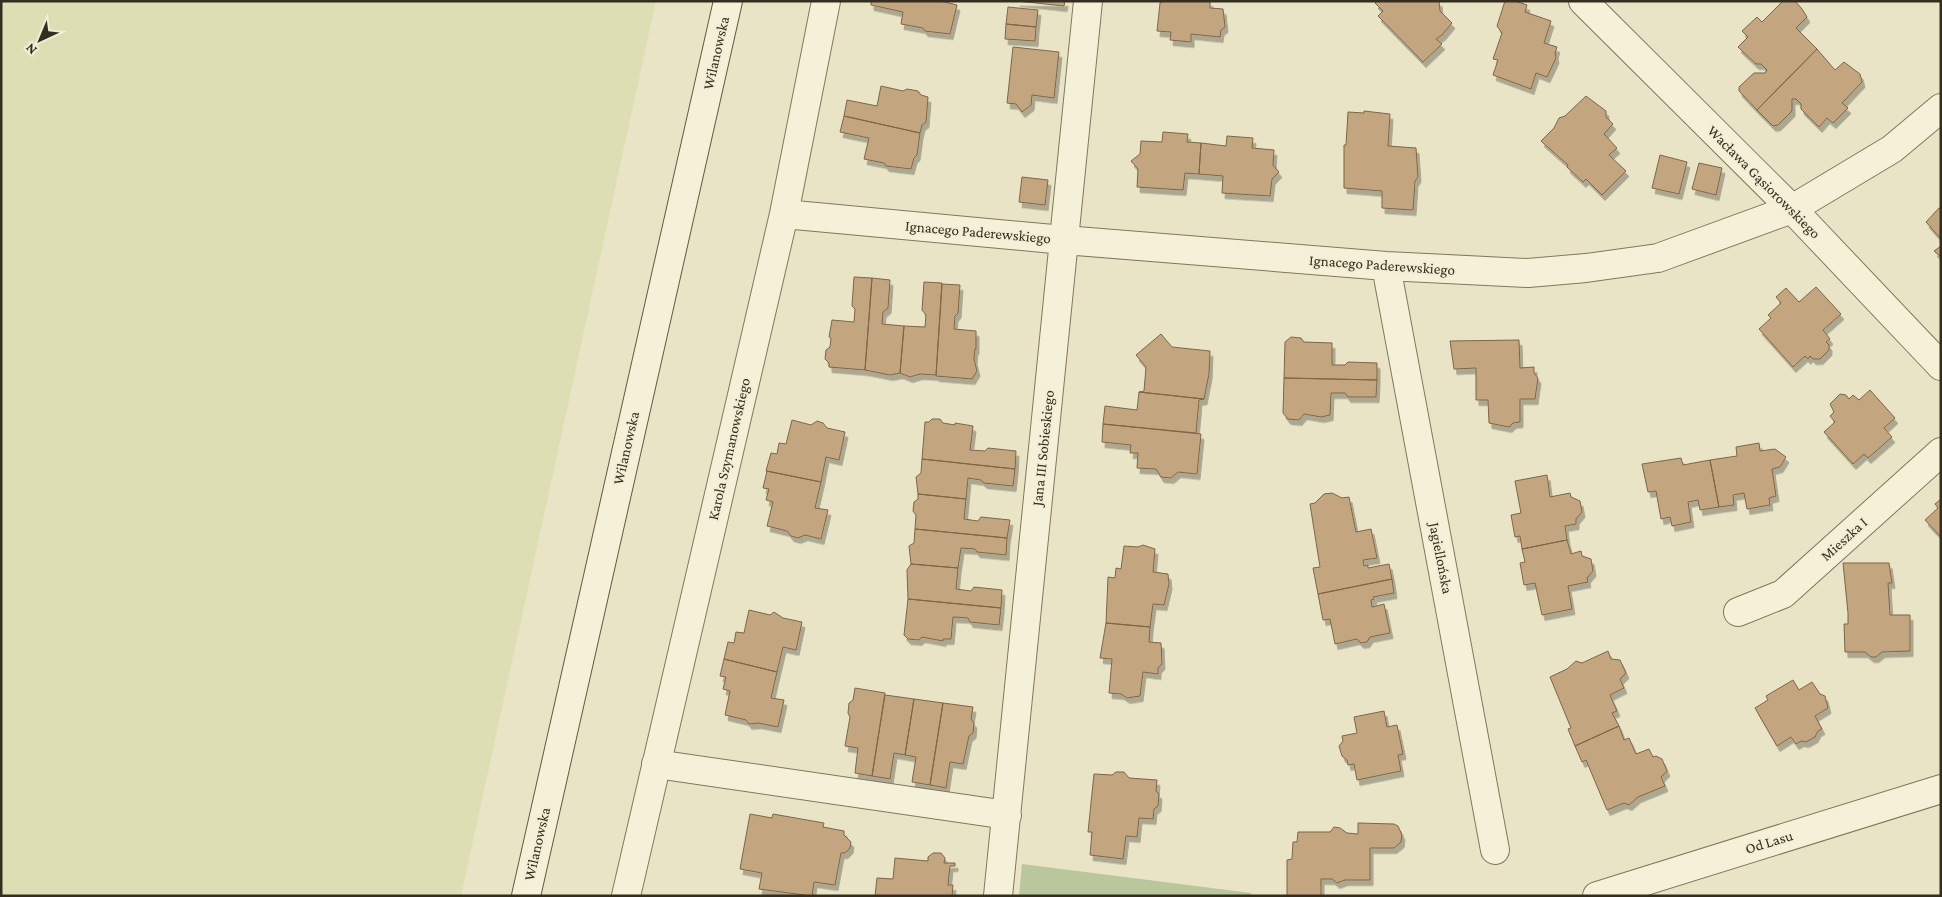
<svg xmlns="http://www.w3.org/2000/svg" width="1942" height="897" font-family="'Crimson Pro',serif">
	<defs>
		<filter id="shadow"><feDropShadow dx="3" dy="5.5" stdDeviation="0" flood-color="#0004"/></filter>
	</defs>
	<rect width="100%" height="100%" fill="#e9e4c6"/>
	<path fill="#dedeb4" d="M1,1H656L461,896H1Z"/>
	<path fill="#bac69b" d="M1022,864L1251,893V896H1019Z"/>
	<path fill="#c3a680" stroke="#7f6546" filter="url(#shadow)" d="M871,1H941L957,5L950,34L925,31L923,28L901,24L903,12L871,5Z
		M1017,1H1065L1064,6Z
		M1163,1H1210V8L1223,9L1225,27L1221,30L1220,37L1191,34V42L1170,40L1171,32L1157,31L1160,3Z
		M1377,1H1439L1440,11L1452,23L1442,35L1436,39L1442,44L1423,62L1378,16L1383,11L1375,3Z
		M1505,1H1515L1527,5L1525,12L1551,21L1544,43L1557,47L1555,53L1556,58L1547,77L1536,73L1531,89L1493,75L1498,60L1493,59L1502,33L1497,26Z
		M1783,1H1795L1802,9L1807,17L1796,28L1817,49L1757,110L1739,91V87L1754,73H1765L1767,70L1761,64H1756L1738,47L1748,37L1742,31L1757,17L1762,22Z
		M1008,7L1038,10L1036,27L1006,24Z
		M1006,24L1036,27L1035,41L1005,39Z
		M1013,47L1059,52L1054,98L1032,95L1031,105L1022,112L1016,104L1007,103Z
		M1817,49L1835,70L1844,62L1860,74L1862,82L1842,103L1848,108L1833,123L1827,118L1819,127L1801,109V104L1796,99H1792V111L1778,125L1773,126L1757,110Z
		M881,86L903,91L907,89L918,91L921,95L928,97L926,122L922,125L920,133L844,116L847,100L877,106Z
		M1586,96L1606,111V117L1613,124L1604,134L1617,148L1609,155L1626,171L1602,195L1586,179L1583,182L1567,167L1568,165L1541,141L1554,128L1559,118L1565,116Z
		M1364,111L1390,114L1388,146L1416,148L1418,177L1415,181L1413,210L1382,208V191L1344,188V145H1346L1348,112L1364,113Z
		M844,116L920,133L917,155L914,158L911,169L886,166L884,163L864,159L869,138L840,132Z
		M1163,132L1188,134L1187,142L1201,143L1199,174L1185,173L1183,190L1137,187L1138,169L1131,161L1140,154L1141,141L1162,142Z
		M1227,136L1253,138L1252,148L1274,150L1273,165L1279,172L1272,179L1270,196L1222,193L1223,176L1199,174L1201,143L1226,146Z
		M1660,155L1687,162L1679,194L1652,188Z
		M1699,163L1722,168L1716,195L1692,189Z
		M1022,177L1048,180L1045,205L1019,202Z
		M1939,208H1941L1940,238L1926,222Z
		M1941,246V257L1934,251Z
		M854,277L872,278L865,370L829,367V363L825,359L826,350L830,347L831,338L829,337L832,320L854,322L855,309L852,306Z
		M872,278L890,280L888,308L883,312L882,324L904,326L900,373L890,375L865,370Z
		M924,282L942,283L936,375L920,374L910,377L900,373L904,326L925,327L926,315L922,310Z
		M942,284L960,285L958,313L955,316L954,329L976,331V349H975L974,359L977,371L972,379L936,376Z
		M1816,287L1841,314L1823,330L1830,339L1826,342L1829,345V350L1820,359H1813L1810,356L1808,359L1805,356L1793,367L1759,329L1771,318L1768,315L1781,303L1776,297L1786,288L1799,302Z
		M1161,334L1172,347L1210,351L1209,374L1204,399L1139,392L1144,391L1146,367L1136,355Z
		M1291,337L1301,338L1304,342L1332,343V365H1345L1348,362L1377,363V380L1284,378L1285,342Z
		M1519,340L1520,368L1534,367V373L1538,378L1535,399H1520V422L1513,423L1509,427L1489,423L1488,400H1476V368L1454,369L1450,341Z
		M1284,378L1377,380L1376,397H1348L1345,393H1331L1330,415L1321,417L1304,414L1299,420L1288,419L1283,413Z
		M1870,390L1895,418L1884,428L1892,437L1868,458L1864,454L1853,464L1824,432L1835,422L1830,416L1834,412L1830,404L1840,394L1846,395L1849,399L1853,395L1859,400Z
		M1139,392L1204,399L1199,400L1196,433L1103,424L1105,406L1137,410Z
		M932,419H940L943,423L955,425V423L973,426L970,450L985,451L988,448L1016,451L1015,469L922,459L925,422H929Z
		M792,420L811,425L817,421L823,423L827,428L845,432L839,460L826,457L821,482L766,471L771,453L777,454L779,443L786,444Z
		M1103,424L1201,434L1197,474L1178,472L1171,478L1161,477L1156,469L1137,468L1138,453H1130L1131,445L1102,442Z
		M1759,443L1760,451L1775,449L1786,457L1780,467L1772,469L1776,496L1769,498L1770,505L1747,509L1744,493L1733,495L1734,505L1719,507L1710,460L1737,456L1736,447Z
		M1681,458L1683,465L1710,460L1719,507L1700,510L1698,500L1688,502L1691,522L1672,526L1670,517L1661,519L1656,491L1648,492L1642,464Z
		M922,459L1015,469L1013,486L984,483L981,480L968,478L966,499L918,494L916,477L921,473Z
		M767,471L821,482L815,508L828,510L821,539L805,535L798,538L791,536L787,531L767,526L773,502L766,500L769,489L763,488Z
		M1547,475L1550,497L1570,493L1571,497L1580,501L1582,512L1576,519V524L1565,526L1567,540L1522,549L1520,536L1515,537L1511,515L1521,513L1515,481Z
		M1332,493L1342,498L1349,497L1356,532L1371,529L1377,558L1363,560L1364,566L1368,565V568L1389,564L1392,579L1318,594L1313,568L1320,567L1310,504L1315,503L1324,494Z
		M918,494L966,499L964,519L978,521L981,517L1010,520L1007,538L915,529L916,515L913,511L914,502L918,499Z
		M1941,499V537L1925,520L1938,508L1935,504Z
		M915,529L1007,538L1006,555L977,552L975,549L961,548L958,568L911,564L909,546L914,543Z
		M1567,540L1571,554L1581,551L1582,556L1591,559L1593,571L1587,578L1588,582L1568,586L1572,609L1542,615L1535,583L1524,585L1520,563L1525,562L1522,549Z
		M1143,545L1155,549L1153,572L1168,574L1169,584L1164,605L1153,604L1150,627L1106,623L1108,577L1115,578L1116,568L1121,569L1124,546L1138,547Z
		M1843,563H1889L1892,583H1888L1890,615H1910V651L1882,652L1876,657H1871L1865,652H1845L1844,624H1848V613Z
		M911,564L958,568L956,589L971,591L974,587L1002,590L1001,608L908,599L907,570Z
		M1392,579L1394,593L1373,597L1374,599L1371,600L1372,607L1384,604L1390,633L1370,637L1367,642L1361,643L1357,639L1335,644L1330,619L1323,620L1318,594Z
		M908,599L1001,608L999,625L970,622L968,618L953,617L951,639H943V641L922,637L919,640L908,639L904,635Z
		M749,610L770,615L774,612L783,618L802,622L796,650L783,647L777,672L724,659L728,642L734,643L736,632L744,633Z
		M1106,623L1150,627L1149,642L1161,643L1162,664L1158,668V674L1143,672L1140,696L1127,698L1121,694L1109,693L1112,659L1100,658Z
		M1608,651L1611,659L1620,660L1626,673L1620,679L1624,688L1610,695L1617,711L1612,713L1619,726L1575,746L1568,729L1571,728L1550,677L1567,669L1576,661L1582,663Z
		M724,659L777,672L771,698L784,700L778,727L758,723L749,724L746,720L725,715L730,691L723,689L726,677L720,676Z
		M1793,680L1799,690L1812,682L1820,694L1825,696L1828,708L1815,716L1822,729L1818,731L1815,737L1806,742L1801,741L1796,744L1791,737L1777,746L1755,708L1768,700L1766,696Z
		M855,688L885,693L872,776L855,773L858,748L845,746L850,717L848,713L849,703L853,700Z
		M885,695L914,699L905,755L894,753L890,779L872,776Z
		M914,699L943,703L930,785L912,782L916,757L905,755Z
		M943,703L973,707L971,719L974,723L973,733L969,736L963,764L950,762L946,788L930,785Z
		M1384,711L1387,727L1397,725L1403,754L1398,755L1401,771L1357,780L1354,764L1348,765L1347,760L1342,756L1339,746L1343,741L1342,736L1357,733L1354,717Z
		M1619,726L1624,740L1629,738L1636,754L1649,749L1653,757L1656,756L1662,759L1667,771L1661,777L1665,786L1638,797L1629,805L1624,803L1607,810L1586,760L1582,762L1575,746Z
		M1116,772H1124L1129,778L1157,780L1156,791L1159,794L1158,806L1154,809L1153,819L1139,818L1137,837L1126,836L1123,859L1090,855L1092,832H1088L1094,774L1112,775Z
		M750,814L772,818L773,814L824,823L823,827L844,831V835L851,842L850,848L845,853H841L835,885L814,882L812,896L759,889L762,873L740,869Z
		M1358,823L1394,824L1398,826L1402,835L1401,842L1394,848H1370V880H1345L1337,883L1332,879H1321V896H1287V860L1292,859L1293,842H1297L1298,832H1330L1334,827L1340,828L1347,833L1358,834Z
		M933,853H941L945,858L944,863H955V866H950L948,885H953L952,896H875L877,878L893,879L895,858L928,861V857Z"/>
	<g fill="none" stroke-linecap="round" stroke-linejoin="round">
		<defs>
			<path id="minor" d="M1583,1L1792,209L1941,366
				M784,214L1064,240L1386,266L1528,273L1586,268L1658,258L1792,209L1892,149L1941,108
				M1386,266L1495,850
				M1738,612L1783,594L1941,452
				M656,764L1007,815
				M626,896L784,214L826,1
				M998,896L1088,1
				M1597,896L1941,789"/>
			<path id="secondary" d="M526,896L728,1"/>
		</defs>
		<use href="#minor" stroke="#82775d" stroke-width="30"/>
		<use href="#secondary" stroke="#645841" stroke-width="30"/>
		<use href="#minor" stroke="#f5f1d8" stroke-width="28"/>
		<use href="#secondary" stroke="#f5f1d8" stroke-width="28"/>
	</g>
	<g text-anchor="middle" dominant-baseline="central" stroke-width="4" stroke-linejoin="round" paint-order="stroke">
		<g font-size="15" fill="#342d20" stroke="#f1eed4">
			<text transform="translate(716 53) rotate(-77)">Wilanowska</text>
			<text transform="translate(1764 182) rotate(45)">Wacława Gąsiorowskiego</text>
			<text transform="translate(978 232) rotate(5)">Ignacego Paderewskiego</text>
			<text transform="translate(1382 265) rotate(4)">Ignacego Paderewskiego</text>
			<text transform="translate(626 448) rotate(-77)">Wilanowska</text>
			<text transform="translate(1043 448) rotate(-84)">Jana III Sobieskiego</text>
			<text transform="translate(729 449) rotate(-77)">Karola Szymanowskiego</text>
			<text transform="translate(1844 539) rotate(-42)">Mieszka I</text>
			<text transform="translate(1441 558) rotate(79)">Jagiellońska</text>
			<text transform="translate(1769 842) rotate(-17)">Od Lasu</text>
			<text transform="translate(537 844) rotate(-77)">Wilanowska</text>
		</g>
	</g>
	<rect width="1942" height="897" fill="none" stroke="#342d20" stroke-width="5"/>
	<g transform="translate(40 40) rotate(224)" stroke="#f1eed4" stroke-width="4" paint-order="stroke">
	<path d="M0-4L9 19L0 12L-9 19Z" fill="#342d20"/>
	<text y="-8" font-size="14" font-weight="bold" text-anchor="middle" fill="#342d20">N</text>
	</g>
</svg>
